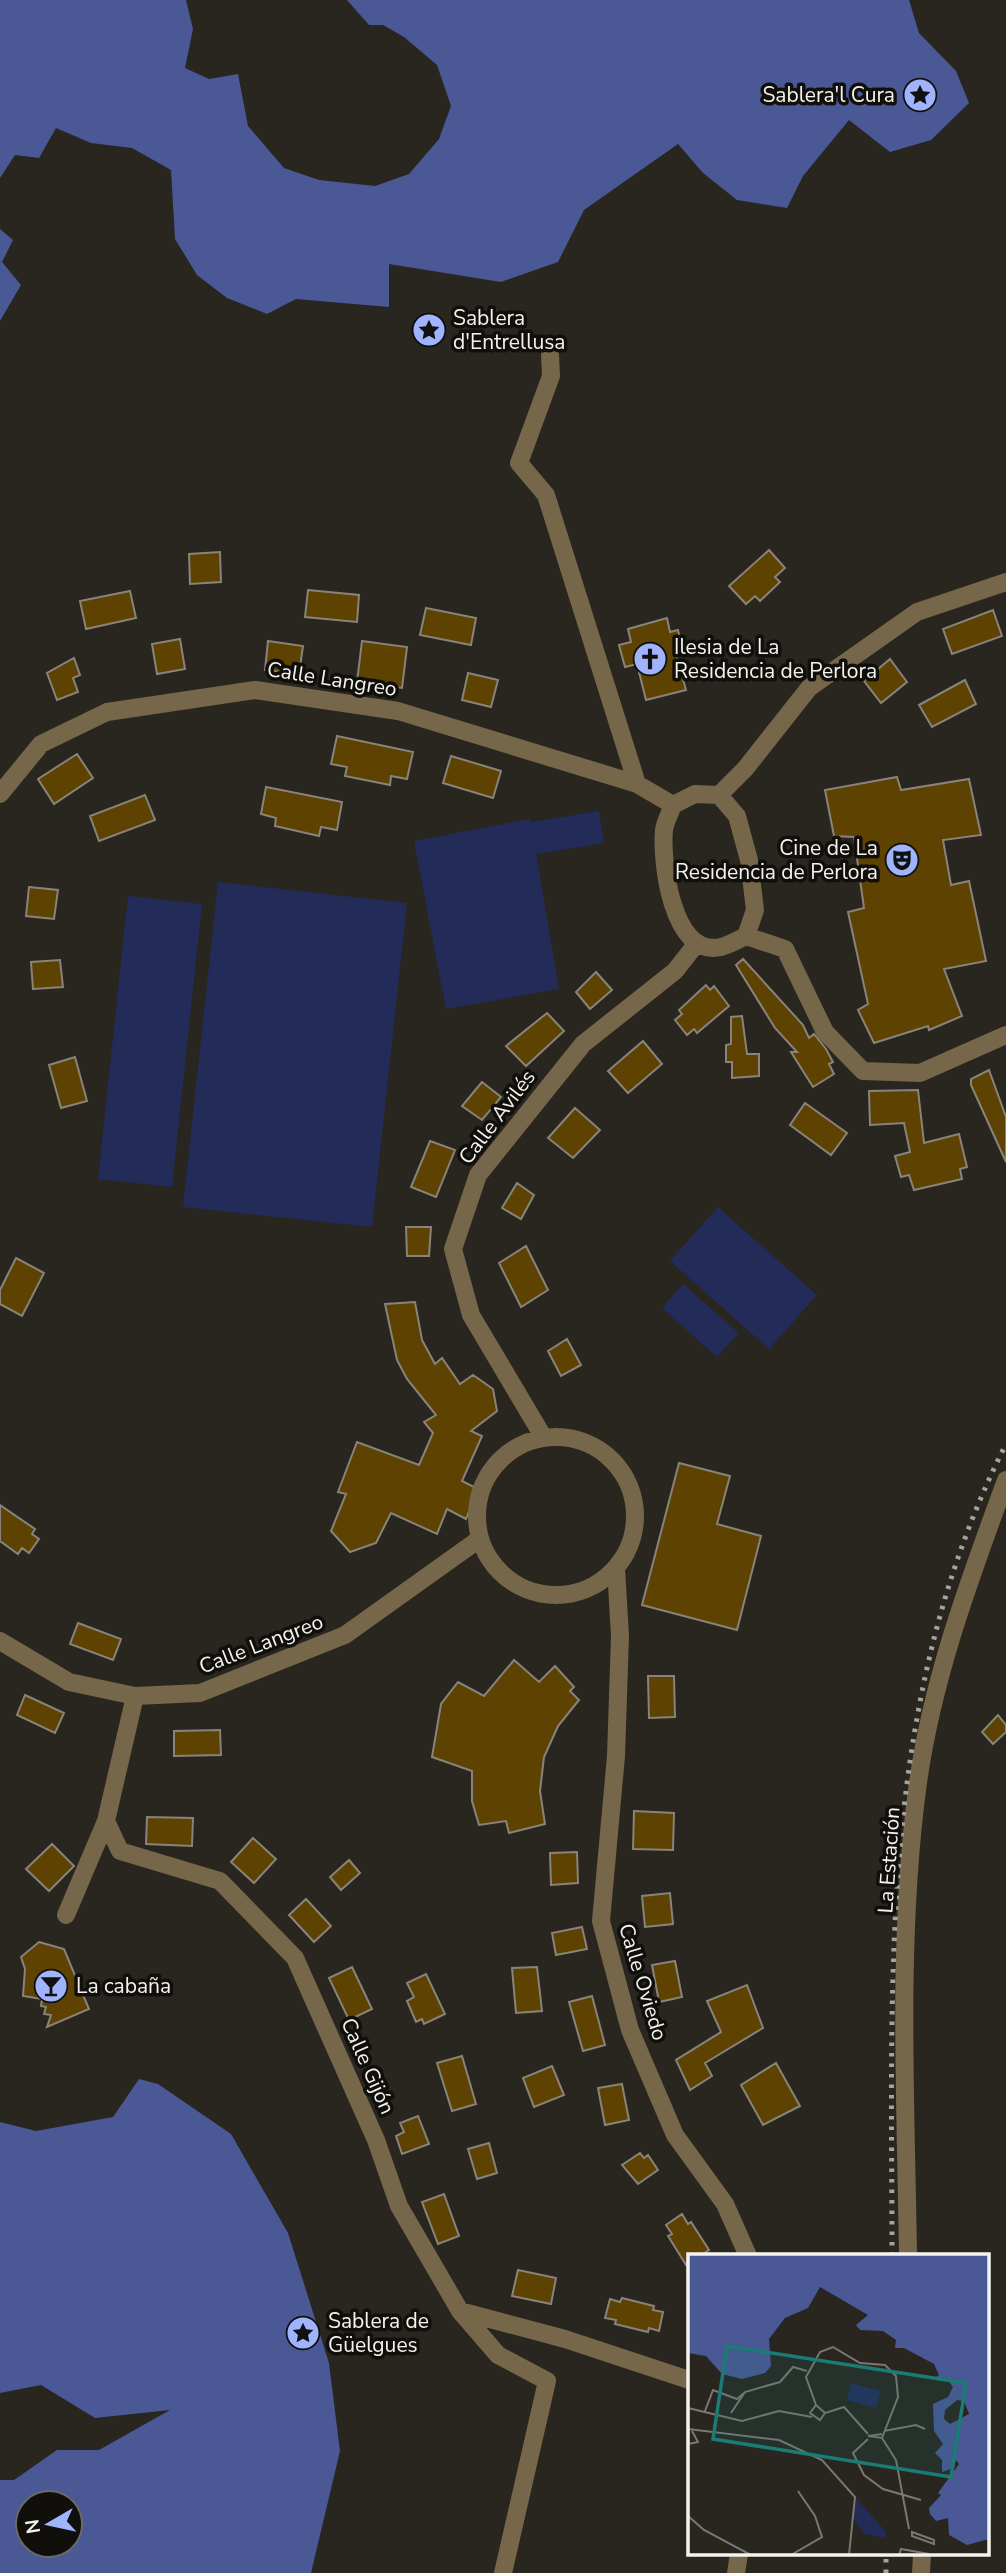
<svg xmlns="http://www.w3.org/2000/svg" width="1006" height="2573" font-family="'Nunito Sans',sans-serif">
	<rect width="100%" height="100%" fill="#29251f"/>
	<path fill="#232c58" d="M599,811L604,843L536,854L559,989L446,1009L414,841L530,819L531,822Z
		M218,882L407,903L372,1227L183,1207Z
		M128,896L202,904L172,1187L98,1179Z
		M718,1207L817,1295L769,1349L670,1261Z
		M683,1284L739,1333L717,1357L662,1308Z"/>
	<path fill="#4a5896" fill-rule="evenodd" d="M0,0H186L193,29L185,68L209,79L238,74L248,126L284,168L319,180L375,186L409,174L439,139L451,106L437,65L404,37L383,25H369L347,0H909L919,33L956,71L969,103L931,140L890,152L849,120L803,176L787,208L737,200L703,173L678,144L584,210L558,262L501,282L389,264V307L296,299L267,314L227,298L197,275L175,239L171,170L132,148L91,143L56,128L39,158L15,155L0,178Z
		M0,229L13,240L2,262L21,285L0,321Z
		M139,2079L158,2084L231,2134L288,2233L329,2363L340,2451L311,2573H0V2480H14L57,2450H99L170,2410L95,2418L41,2385L0,2393V2122L36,2131L113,2117ZM70,2503V2545H28V2503Z"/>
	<path fill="#5d4201" stroke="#88847b" stroke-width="2" d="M769,550L785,568L775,577L780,582L760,601L755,596L746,604L729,586Z
		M220,552L221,582L190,584L189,554Z
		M308,590L359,595L357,622L305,617Z
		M130,591L136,618L86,629L80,601Z
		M426,608L476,618L471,645L420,635Z
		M993,610L1002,636L952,654L943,629Z
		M667,618L670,632L678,630L683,652L676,654L686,690L646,700L637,664L625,667L619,645L631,642L628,629Z
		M180,639L185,669L157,674L152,644Z
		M268,641L303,646L299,674L265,670Z
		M362,641L407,647L402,688L357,682Z
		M74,658L80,675L73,678L78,692L57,700L47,673Z
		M890,659L907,682L881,703L864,681Z
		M468,673L498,680L491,707L462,700Z
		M965,680L976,704L932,727L919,705Z
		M337,736L413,752L407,779L391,776L390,785L345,776L347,767L331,764Z
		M77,754L93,778L54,804L38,779Z
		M451,756L501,771L493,798L443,783Z
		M897,777L901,790L969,779L981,835L943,840L951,885L969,881L986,961L944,969L962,1016L929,1030L928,1026L874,1043L858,1010L868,1004L848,912L864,908L854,837L834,836L825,790Z
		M266,787L342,802L337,830L321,827L319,836L275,826L276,818L261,814Z
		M145,795L155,820L99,841L90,816Z
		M29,887L58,890L54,919L26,916Z
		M743,959L803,1025L809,1038L814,1034L826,1049L833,1062L829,1064L834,1074L813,1087L791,1052H797L775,1028L736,965Z
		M60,960L63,987L33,989L31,962Z
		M596,972L612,990L590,1009L576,992Z
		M706,985L710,990L714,986L729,1006L697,1033L694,1029L687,1035L675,1020L682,1014L679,1010Z
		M547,1013L564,1031L526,1066L506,1046Z
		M742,1016L747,1054H759V1076L732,1078V1062H726V1045L731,1044V1017Z
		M643,1041L662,1064L628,1093L608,1071Z
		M75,1057L87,1101L61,1108L49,1065Z
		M989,1070L1006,1117V1162L971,1085V1079Z
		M482,1082L501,1097L482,1120L462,1106Z
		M918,1090L924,1143L959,1134L967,1167L960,1169L962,1179L914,1190L909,1175L901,1177L895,1156L910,1152L904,1123L870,1125L869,1091Z
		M805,1103L847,1133L831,1155L790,1125Z
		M575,1108L600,1130L573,1158L548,1138Z
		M430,1141L455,1150L436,1197L411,1187Z
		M517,1183L534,1195L521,1219L502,1208Z
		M406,1227H431L429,1256H407Z
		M526,1246L548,1290L521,1307L499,1263Z
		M16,1258L44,1273L22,1316L0,1304V1290Z
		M415,1302L422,1340L435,1364L442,1358L460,1384L473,1375L493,1389L497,1411L471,1431L482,1436L462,1481L478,1489L466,1519L447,1509L437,1534L391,1513L376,1543L350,1552L331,1531L346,1494L338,1492L357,1442L419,1465L433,1433L424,1422L436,1415L407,1379L397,1360L385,1304Z
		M567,1339L581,1365L561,1376L548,1351Z
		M679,1463L730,1476L717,1524L761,1536L737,1630L642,1605Z
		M0,1505L35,1529L32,1534L39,1539L29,1553L22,1548L18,1554L0,1541Z
		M78,1623L121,1639L113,1660L70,1644Z
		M514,1660L539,1682L555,1666L574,1687L570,1691L579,1700L558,1726L544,1757L540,1791L545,1824L509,1833L506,1821L479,1825L472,1801V1771L432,1757L441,1704L458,1682L484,1696Z
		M648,1676H674L675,1717L649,1718Z
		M25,1695L64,1713L55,1733L17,1715Z
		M998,1715L1006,1725V1732L993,1744L982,1732Z
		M220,1730L221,1755L174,1756V1731Z
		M634,1811L674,1813L673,1850L633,1849Z
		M147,1817L193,1818L192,1846L146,1844Z
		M253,1838L276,1859L254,1883L231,1862Z
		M52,1844L74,1866L49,1891L26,1869Z
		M577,1852L578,1883L551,1885L550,1853Z
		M349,1860L360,1873L341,1890L330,1877Z
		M670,1893L673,1924L645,1927L642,1896Z
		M306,1899L331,1926L314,1942L289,1915Z
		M582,1927L587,1949L556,1955L552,1933Z
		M39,1942L64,1949L89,2009L47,2027L51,2015L44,2014L46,2007L41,2006L42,1999L23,1996L25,1969L21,1957Z
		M675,1961L682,1997L659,2002L652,1965Z
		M352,1967L372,2009L349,2020L329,1978Z
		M537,1967L542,2011L516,2013L512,1968Z
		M426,1974L445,2014L424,2024L422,2019L416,2022L407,2001L414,1997L407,1983Z
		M747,1985L763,2028L705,2063L712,2076L690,2090L676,2060L721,2032L707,2001Z
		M592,1996L605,2045L583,2051L569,2002Z
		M462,2056L476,2104L452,2111L437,2063Z
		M776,2063L800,2106L763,2125L741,2085Z
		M552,2066L564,2095L534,2107L523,2078Z
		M622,2084L629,2120L605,2125L598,2088Z
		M418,2116L429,2144L402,2154L396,2136L404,2132L400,2123Z
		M489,2143L497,2173L477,2179L468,2149Z
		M640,2153L644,2158L648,2155L658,2170L638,2184L622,2165Z
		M444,2194L459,2236L438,2244L422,2202Z
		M682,2214L688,2224L691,2222L709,2250L700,2256H689L686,2265L668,2236L672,2234L666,2225Z
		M518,2270L556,2278L551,2304L512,2296Z
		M622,2298L654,2306L653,2310L663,2312L659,2331L649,2328L648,2332L615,2324L616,2320L605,2318L610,2299L620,2302Z"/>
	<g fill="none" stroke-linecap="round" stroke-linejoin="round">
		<path stroke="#76664a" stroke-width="18" d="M550,355L551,376L519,463L546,495L637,784
			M0,794L41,744L107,712L255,690L398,711L637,784L673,805
			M695,794L719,795L737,816L749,860L755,910L746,936C738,940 729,945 721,947C672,958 661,862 664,830C665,822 670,813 673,805Z
			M719,795L745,769L809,688L917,612L1006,582
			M746,936L785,949L825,1032L863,1071L920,1073L1006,1035
			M477 1516a79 79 0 1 1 158 0a79 79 0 1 1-158 0Z
			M544,1438L471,1315L453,1249L478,1175L583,1044L675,971L697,943
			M616,1568L620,1636L616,1756L601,1921L630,2030L675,2135L725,2204L748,2256
			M0,1641L69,1682L135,1696L200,1693L345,1635L478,1540
			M135,1696L106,1821L120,1851L220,1881L295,1958L376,2140L399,2206L460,2311L565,2339L689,2380
			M66,1915L106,1821
			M908,2256C906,2102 897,1944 917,1790C931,1682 969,1581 1006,1480
			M460,2311L498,2355L547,2381L503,2573
			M736,2573L739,2554
			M921,2573L922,2554"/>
		<path stroke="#a6a49e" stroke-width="5" stroke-dasharray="3.5 7" stroke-linecap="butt" d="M892,2256C892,1980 877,1699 1006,1444
			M886,2573V2554"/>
	</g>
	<defs>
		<symbol id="sight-disc" viewBox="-11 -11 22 22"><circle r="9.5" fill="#a0b3fd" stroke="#100f0c"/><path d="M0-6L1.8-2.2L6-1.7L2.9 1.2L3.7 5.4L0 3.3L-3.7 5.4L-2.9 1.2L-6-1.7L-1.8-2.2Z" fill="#111"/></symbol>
		<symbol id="church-disc" viewBox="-11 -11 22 22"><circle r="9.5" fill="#a0b3fd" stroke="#100f0c"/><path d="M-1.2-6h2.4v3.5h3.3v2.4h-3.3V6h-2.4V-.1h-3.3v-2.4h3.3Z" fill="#111"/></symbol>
		<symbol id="theatre-disc" viewBox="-11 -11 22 22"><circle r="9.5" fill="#a0b3fd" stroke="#100f0c"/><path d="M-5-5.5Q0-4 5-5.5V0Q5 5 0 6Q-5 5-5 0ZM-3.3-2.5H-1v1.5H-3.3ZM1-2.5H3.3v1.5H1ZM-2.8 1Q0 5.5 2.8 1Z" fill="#111"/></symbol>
		<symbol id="bar-disc" viewBox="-11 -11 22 22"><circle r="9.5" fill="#a0b3fd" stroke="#100f0c"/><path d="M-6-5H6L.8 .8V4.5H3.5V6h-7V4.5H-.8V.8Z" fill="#111"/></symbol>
	</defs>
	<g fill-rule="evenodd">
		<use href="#sight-disc" x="901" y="76" width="38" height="38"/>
		<use href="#sight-disc" x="410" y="311" width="38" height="38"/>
		<use href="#church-disc" x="631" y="640" width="38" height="38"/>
		<use href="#theatre-disc" x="883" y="841" width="38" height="38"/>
		<use href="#bar-disc" x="32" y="1967" width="38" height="38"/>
		<use href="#sight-disc" x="284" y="2314" width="38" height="38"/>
	</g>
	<g text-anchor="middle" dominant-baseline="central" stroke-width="7" stroke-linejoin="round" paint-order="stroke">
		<g font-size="21" fill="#f5f3ee" stroke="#100f0c" text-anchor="start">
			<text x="895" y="95" text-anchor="end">Sablera'l Cura</text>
			<text x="453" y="318">Sablera<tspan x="453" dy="24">d'Entrellusa</tspan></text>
			<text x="674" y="647">Ilesia de La<tspan x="674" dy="24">Residencia de Perlora</tspan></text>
			<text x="878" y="848" text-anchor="end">Cine de La<tspan x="878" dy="24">Residencia de Perlora</tspan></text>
			<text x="76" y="1986">La cabaña</text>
			<text x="328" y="2321">Sablera de<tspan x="328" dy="24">Güelgues</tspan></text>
		</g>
		<g font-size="21" fill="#f5f3ee" stroke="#100f0c">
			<text transform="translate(332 679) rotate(9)">Calle Langreo</text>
			<text transform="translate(497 1117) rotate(-53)">Calle Avilés</text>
			<text transform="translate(261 1644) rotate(-21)">Calle Langreo</text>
			<text transform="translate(889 1860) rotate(-86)">La Estación</text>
			<text transform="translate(643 1982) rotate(73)">Calle Oviedo</text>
			<text transform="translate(368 2066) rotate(66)">Calle Gijón</text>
		</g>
	</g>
	<g transform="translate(688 2254)">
		<rect width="301" height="301" fill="#29251f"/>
		<path d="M163,129L193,137L188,154L159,146ZM168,244L198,278L197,284L177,280L166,266Z" fill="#232c58"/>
		<path d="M0,0H301V285L279,291L261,281L260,264L248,267L242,260L241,254L253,241L250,239L271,210L268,206L266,214L254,218V206L247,199L255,190L246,177L245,150L260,143L265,133L259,125L247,124L251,121L246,110L216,94H207L208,86L195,77L172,76L168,71L180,61L132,33L120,54L97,64L81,85L83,112L77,119L54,125L34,120L18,102L0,99ZM269,146L276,147L281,160L262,170L256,165L257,156Z" fill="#4a5896" fill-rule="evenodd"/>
		<path fill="none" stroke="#7b7772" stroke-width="2" d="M128,151L118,123L132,98L145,93L172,109L197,111L208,122L210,143L194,184L180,182L194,180M0,154L54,167L91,157L124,163M17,157L25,136L49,145L56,139M43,159L57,138L92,128L105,113L119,117M137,159L128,151L122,159L132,166L137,159L156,153L180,180M0,175L91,186L134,206L167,243L161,301M196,177L228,171L237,175M194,184L208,206L221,275M180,185L165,199L176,221L195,235L233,246M0,190L10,188L4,177M0,262L16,276L63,301M224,278L246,286V290L224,282ZM103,301L134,283L127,262L110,237M211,301L213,295L241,300"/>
		<path fill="#1a7c74" fill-opacity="0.15" stroke="#1a7c74" stroke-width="3.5" d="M39,92L278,129L263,223L25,185Z"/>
		<rect width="301" height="301" fill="none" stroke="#f5f3ee" stroke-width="3.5"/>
	</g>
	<g transform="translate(49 2524) rotate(261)"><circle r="33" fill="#100f0c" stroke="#6c6a66" stroke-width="2"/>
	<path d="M0-5L12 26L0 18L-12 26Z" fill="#a0b3fd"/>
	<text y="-10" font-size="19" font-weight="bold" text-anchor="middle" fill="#f5f3ee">N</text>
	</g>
</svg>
